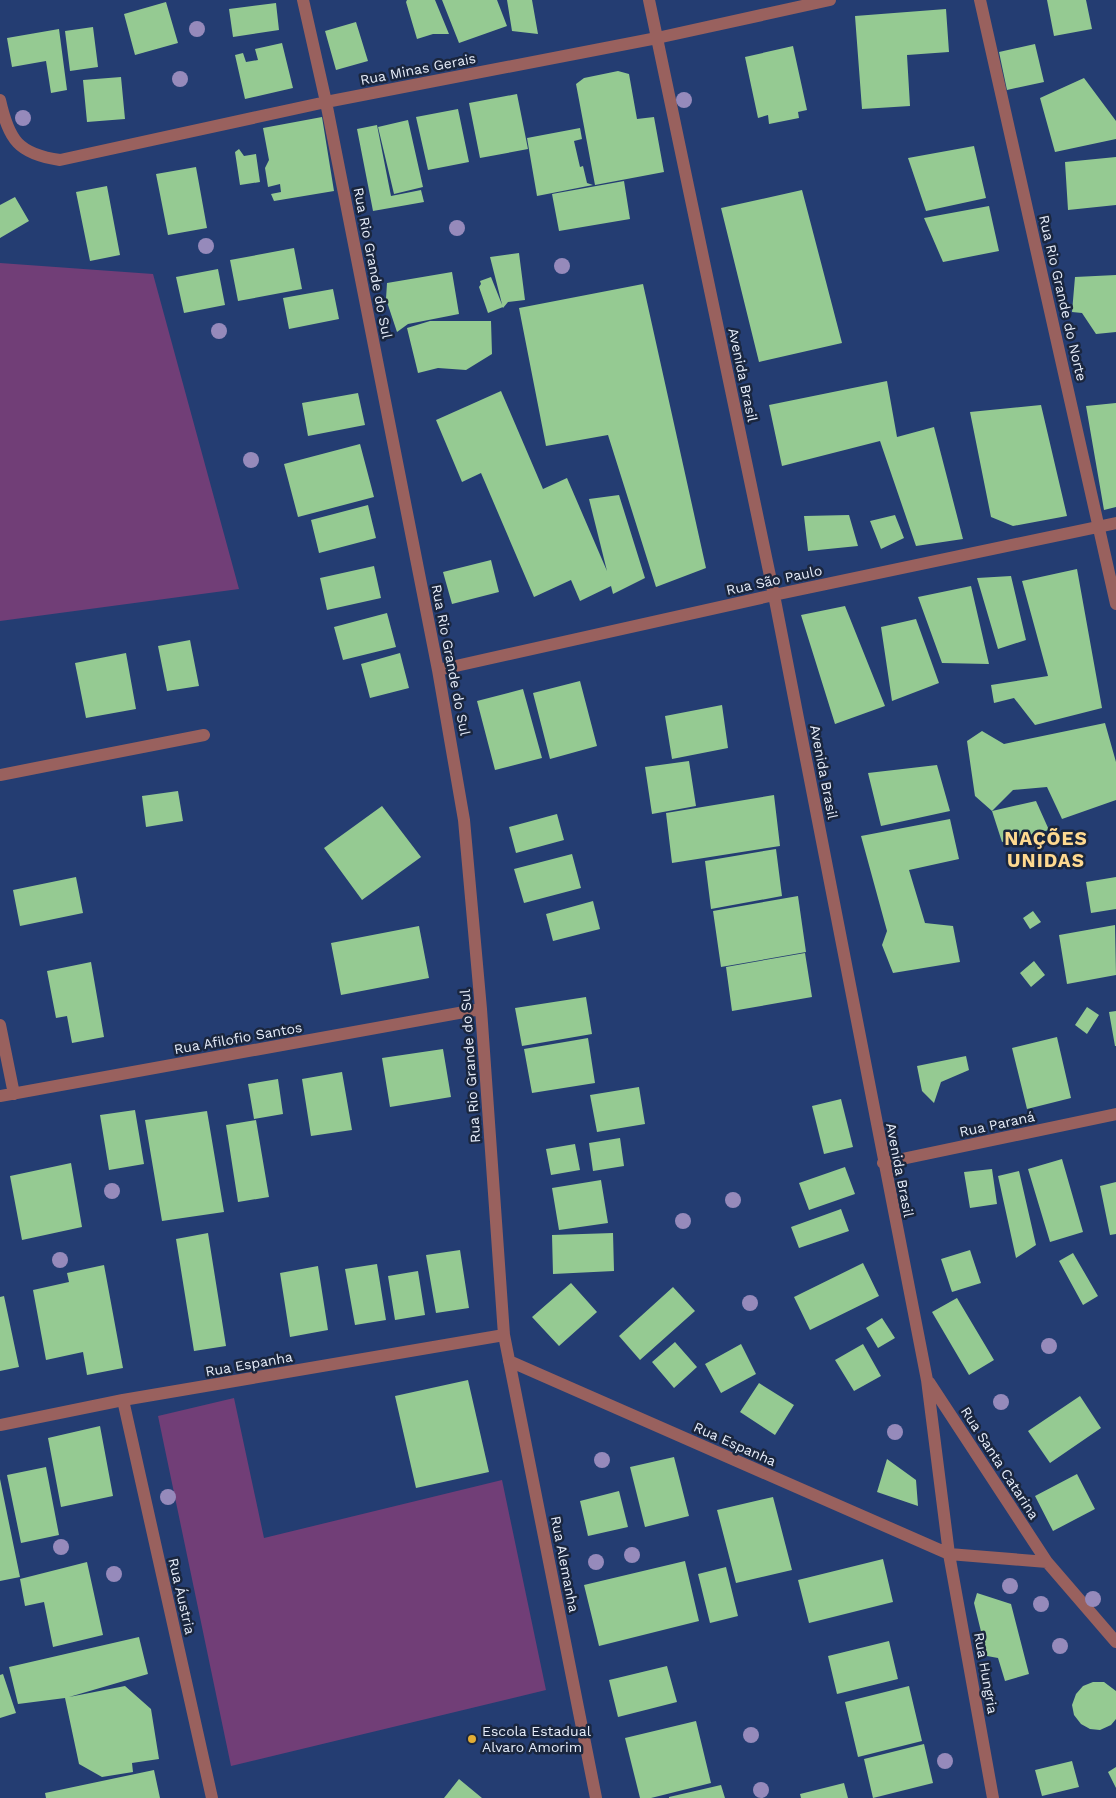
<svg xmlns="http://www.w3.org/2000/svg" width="1116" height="1798" font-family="'Work Sans',sans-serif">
	<rect width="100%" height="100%" fill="#243d72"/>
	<path fill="#713e77" d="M0,263L153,274L239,589L0,621Z
		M234,1398L264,1538L502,1480L546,1690L231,1766L158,1416Z"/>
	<path fill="#95ca92" d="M407,0H435L449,34H433L417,39L406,2Z
		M442,0H497L507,26L459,43Z
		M507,0H532L538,34L512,31Z
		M1047,0H1086L1092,29L1054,36Z
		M166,2L178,43L135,55L124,14Z
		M276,3L279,30L233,37L229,9Z
		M946,9L949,52L907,55L910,106L862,109L855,16Z
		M356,22L368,61L336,70L325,31Z
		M93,27L98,67L70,71L65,31Z
		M59,29L67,90L51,93L46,61L12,67L7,38Z
		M282,43L293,88L245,99L235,55L243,53L246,62L258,60L255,49Z
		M1035,44L1044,82L1007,90L999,52Z
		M793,46L807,110L798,112L799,118L769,124L768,115L758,118L745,57Z
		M618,71L629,74L637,119L654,117L664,172L595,185L576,84L584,78Z
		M121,77L125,119L87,122L83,80Z
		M1084,78L1116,121V139L1055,152L1040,98Z
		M517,94L528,149L480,158L469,103Z
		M458,109L469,162L428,170L416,117Z
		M322,117L334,191L274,201L271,194L281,192L280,184L268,187L265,168L269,160L263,128Z
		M408,120L423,187L394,194L378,127Z
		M377,125L391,196L421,190L424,202L373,211L357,129Z
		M580,128L582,139L574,141L580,167L583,166L587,183L593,185L537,196L527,138Z
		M974,146L986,198L926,211L908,158Z
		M239,149L244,156L256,154L260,182L240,185L235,152Z
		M1116,157V205L1068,210L1065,162Z
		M196,167L207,228L168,235L156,174Z
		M624,181L630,219L559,231L552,194Z
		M107,186L120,255L90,261L76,192Z
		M802,190L842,343L759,362L721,208Z
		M15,197L29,221L0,238V205Z
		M989,206L999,251L943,262L924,218Z
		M294,248L302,289L238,301L230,260Z
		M519,253L525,300L508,302L503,308L490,257Z
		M218,269L225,305L184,313L176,277Z
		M452,272L459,314L408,324L397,332L386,299L387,283Z
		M1116,275V332L1096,334L1082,313L1072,312L1075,277Z
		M491,277L503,307L488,313L479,287L481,284L480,281Z
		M643,284L706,568L656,587L608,435L546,446L519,308Z
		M333,289L339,319L289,329L283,298Z
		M430,321H491L492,354L466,370L438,368L418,373L407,328Z
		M887,381L897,437L934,427L963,539L916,546L880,441L782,466L769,405Z
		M501,391L543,489L567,478L607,571L589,499L619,495L645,578L613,594L611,586L580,601L571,580L534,597L481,473L462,482L436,420Z
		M358,393L365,425L308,436L302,403Z
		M1116,403V507L1104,510L1086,406Z
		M1041,405L1067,516L1013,526L991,517L970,412Z
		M360,444L374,497L298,517L284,464Z
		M368,505L376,538L319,553L311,520Z
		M849,515L858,546L808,551L804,516Z
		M895,515L904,538L881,549L870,521Z
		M491,560L499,592L452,604L443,572Z
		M374,566L381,598L327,610L320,578Z
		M1077,569L1102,708L1035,725L1014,698L994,703L991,685L1048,676L1022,581Z
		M1011,576L1026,640L998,649L977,578Z
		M971,586L989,664L942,663L918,597Z
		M845,606L885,706L835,724L801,615Z
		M387,613L396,647L343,660L334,627Z
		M916,619L939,683L892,701L881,627Z
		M190,640L199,686L167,691L158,646Z
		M126,653L136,709L86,718L75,663Z
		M400,653L409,688L370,698L361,664Z
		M580,681L597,746L550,759L533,693Z
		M523,689L542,758L495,770L477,701Z
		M722,705L728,748L672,759L665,716Z
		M1105,723L1116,762V800L1062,819L1047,787L1013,790L992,811L975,796L967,741L982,731L1004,744Z
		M689,761L696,806L652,814L645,767Z
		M937,765L950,811L881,826L868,773Z
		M178,791L183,821L146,827L142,796Z
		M774,795L780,846L672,863L666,813Z
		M1036,801L1049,830L1002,842L992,811Z
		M382,806L421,857L362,900L324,848Z
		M557,814L564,840L516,853L509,827Z
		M950,819L959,859L909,870L925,923L953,926L960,962L893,973L882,945L887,931L861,836Z
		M776,849L782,896L711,909L705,861Z
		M572,854L581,888L524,903L514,869Z
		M76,877L83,913L20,926L13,890Z
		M1116,877V909L1091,913L1086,882Z
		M798,896L806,952L721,967L713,911Z
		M593,901L600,929L553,941L546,914Z
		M1033,911L1041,922L1030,929L1023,918Z
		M1115,925L1116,975L1067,984L1059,935Z
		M419,926L429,978L341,995L331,943Z
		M805,953L812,997L732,1011L726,967Z
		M1034,961L1045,975L1031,987L1020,973Z
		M91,962L104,1037L72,1043L67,1016L56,1018L47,971Z
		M586,997L592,1034L522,1046L515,1008Z
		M1087,1007L1099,1015L1087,1034L1075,1025Z
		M1116,1011V1046H1115L1109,1012Z
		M1057,1037L1071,1098L1027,1109L1012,1048Z
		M588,1038L595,1083L532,1093L524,1049Z
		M443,1049L451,1097L390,1107L382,1058Z
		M966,1056L969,1070L941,1082L934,1103L922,1091L917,1066Z
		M342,1072L352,1130L311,1136L302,1079Z
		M278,1079L283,1114L254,1119L248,1084Z
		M639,1087L645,1124L597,1132L590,1095Z
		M841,1099L853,1147L824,1154L812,1106Z
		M135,1110L144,1164L109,1170L100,1115Z
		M207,1111L224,1212L162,1221L145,1120Z
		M256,1120L269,1197L238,1202L226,1125Z
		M620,1138L624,1166L593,1171L589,1143Z
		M575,1144L580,1170L551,1175L546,1149Z
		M1062,1159L1083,1232L1050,1242L1028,1169Z
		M71,1163L82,1227L22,1240L10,1176Z
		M845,1167L855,1194L809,1210L799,1183Z
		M992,1169L997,1204L970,1208L964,1172Z
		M1019,1171L1036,1245L1016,1258L998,1176Z
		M601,1180L608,1223L559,1230L552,1188Z
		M1116,1182V1234L1110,1235L1100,1186Z
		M841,1209L849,1231L799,1248L791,1227Z
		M208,1233L226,1346L194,1351L176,1239Z
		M613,1233L614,1271L553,1274L552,1235Z
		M460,1250L469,1308L436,1313L426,1255Z
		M970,1250L981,1283L952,1292L941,1259Z
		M1073,1253L1098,1296L1083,1305L1059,1261Z
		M863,1263L879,1296L810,1330L794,1297Z
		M377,1264L386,1320L355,1325L345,1269Z
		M104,1265L123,1368L87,1375L83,1352L46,1360L33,1290L69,1282L67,1273Z
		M318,1266L328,1330L290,1337L280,1273Z
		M418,1271L425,1315L395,1320L388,1276Z
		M571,1283L597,1312L559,1346L532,1317Z
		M673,1287L695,1311L640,1360L619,1336Z
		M4,1296L19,1367L0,1371V1297Z
		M957,1298L994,1360L969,1375L932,1312Z
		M882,1318L895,1338L878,1348L866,1328Z
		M675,1342L697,1367L674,1388L652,1362Z
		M741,1344L756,1374L721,1393L705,1364Z
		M863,1344L881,1376L854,1391L835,1360Z
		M468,1380L489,1472L416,1488L395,1396Z
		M759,1383L794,1405L775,1435L740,1412Z
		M1080,1396L1101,1428L1050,1463L1028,1431Z
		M100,1426L113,1496L61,1507L48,1438Z
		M674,1457L689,1516L645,1527L630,1467Z
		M887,1459L916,1480L918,1506L877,1492Z
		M46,1467L59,1535L21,1543L7,1475Z
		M1077,1474L1095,1509L1053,1531L1035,1496Z
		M0,1479L20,1577L0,1581Z
		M619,1491L628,1527L588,1536L580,1501Z
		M773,1497L792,1570L736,1583L717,1510Z
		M883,1559L893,1602L809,1623L798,1580Z
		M685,1561L699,1621L599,1646L584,1585Z
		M87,1562L103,1635L53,1647L44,1602L25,1606L20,1579Z
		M726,1567L738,1616L710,1623L698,1574Z
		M977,1593L1011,1604L1029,1674L1005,1681L998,1658L987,1656L974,1603Z
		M139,1637L148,1674L69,1697L125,1686L151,1709L159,1759L132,1763L133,1772L102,1777L79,1764L65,1698L18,1704L9,1667Z
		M889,1641L898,1679L837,1694L828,1656Z
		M667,1666L677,1702L618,1717L609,1680Z
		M3,1674L16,1713L0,1718V1675Z
		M1093,1682H1104L1116,1691V1719L1111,1725L1100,1730L1090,1729L1081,1724L1074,1715L1072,1705L1076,1694L1083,1686Z
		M909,1686L922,1741L858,1757L845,1702Z
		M696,1721L711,1783L651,1798H640L625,1738Z
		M924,1744L933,1783L873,1798L864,1759Z
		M1072,1761L1079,1787L1042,1796L1035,1770Z
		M1116,1767V1788L1108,1772Z
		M154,1770L160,1798H46L45,1793Z
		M459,1779L482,1798H444Z
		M844,1783L848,1798H801L800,1794Z
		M721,1785L725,1798H669V1797Z"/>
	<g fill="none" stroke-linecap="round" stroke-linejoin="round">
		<path stroke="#99615e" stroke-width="12" d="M303,0L326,102L438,670L464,820L481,1009L504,1335L596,1798
			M649,0L774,595L927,1380L949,1554L993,1798
			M980,0L1116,604
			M0,100C9,140 18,154 60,160L326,102L657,38L830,0
			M438,670L774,595L1116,523
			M0,775L204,735
			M0,1025L14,1094
			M0,1096L481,1009
			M883,1163L1116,1114
			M509,1361L949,1554L1047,1562L1116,1642
			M929,1382L1047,1562
			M123,1400L212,1798
			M0,1425L123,1400L504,1335"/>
	</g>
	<g fill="#968abb">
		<circle cx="197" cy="29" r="8"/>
		<circle cx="180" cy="79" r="8"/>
		<circle cx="684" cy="100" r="8"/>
		<circle cx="23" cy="118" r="8"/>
		<circle cx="457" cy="228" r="8"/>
		<circle cx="206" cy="246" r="8"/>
		<circle cx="562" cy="266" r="8"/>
		<circle cx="219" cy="331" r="8"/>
		<circle cx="251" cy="460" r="8"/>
		<circle cx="112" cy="1191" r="8"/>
		<circle cx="733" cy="1200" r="8"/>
		<circle cx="683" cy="1221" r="8"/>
		<circle cx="60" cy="1260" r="8"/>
		<circle cx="750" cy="1303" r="8"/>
		<circle cx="1049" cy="1346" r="8"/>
		<circle cx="1001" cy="1402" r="8"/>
		<circle cx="895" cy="1432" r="8"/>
		<circle cx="602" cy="1460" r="8"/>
		<circle cx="168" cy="1497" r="8"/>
		<circle cx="61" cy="1547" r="8"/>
		<circle cx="632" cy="1555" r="8"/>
		<circle cx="596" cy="1562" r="8"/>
		<circle cx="114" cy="1574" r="8"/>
		<circle cx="1010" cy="1586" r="8"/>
		<circle cx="1093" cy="1599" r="8"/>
		<circle cx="1041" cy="1604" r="8"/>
		<circle cx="1060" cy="1646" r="8"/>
		<circle cx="751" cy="1735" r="8"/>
		<circle cx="945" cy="1761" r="8"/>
		<circle cx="761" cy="1790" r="8"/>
	</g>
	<circle fill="#e3ae35" stroke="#1a263e" stroke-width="2" cx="472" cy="1739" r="5"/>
	<g text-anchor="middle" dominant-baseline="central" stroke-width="5" stroke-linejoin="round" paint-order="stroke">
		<g font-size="14" fill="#e6edfa" stroke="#1a263e">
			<text transform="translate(418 69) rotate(-11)">Rua Minas Gerais</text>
			<text transform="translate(373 263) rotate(79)">Rua Rio Grande do Sul</text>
			<text transform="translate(1063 298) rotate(77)">Rua Rio Grande do Norte</text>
			<text transform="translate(743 375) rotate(78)">Avenida Brasil</text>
			<text transform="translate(774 580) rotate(-12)">Rua São Paulo</text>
			<text transform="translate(451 660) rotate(79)">Rua Rio Grande do Sul</text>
			<text transform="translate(824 772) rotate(79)">Avenida Brasil</text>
			<text transform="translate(238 1038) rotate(-10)">Rua Afilofio Santos</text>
			<text transform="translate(470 1066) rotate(-94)">Rua Rio Grande do Sul</text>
			<text transform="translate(997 1124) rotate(-12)">Rua Paraná</text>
			<text transform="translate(900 1170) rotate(79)">Avenida Brasil</text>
			<text transform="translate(249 1364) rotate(-10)">Rua Espanha</text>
			<text transform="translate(735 1444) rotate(24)">Rua Espanha</text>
			<text transform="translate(1000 1463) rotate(57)">Rua Santa Catarina</text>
			<text transform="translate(565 1564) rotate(79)">Rua Alemanha</text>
			<text transform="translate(182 1596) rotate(77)">Rua Áustria</text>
			<text transform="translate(986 1673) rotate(80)">Rua Hungria</text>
		</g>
		<g font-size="14" fill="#e6edfa" stroke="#1a263e" text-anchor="start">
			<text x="482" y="1731">Escola Estadual<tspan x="482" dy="16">Alvaro Amorim</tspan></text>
		</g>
		<g font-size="19" font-weight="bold" letter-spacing="1" fill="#fed990" stroke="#1a263e">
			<text x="1046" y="838">NAÇÕES<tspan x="1046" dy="22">UNIDAS</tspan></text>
		</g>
	</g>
</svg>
